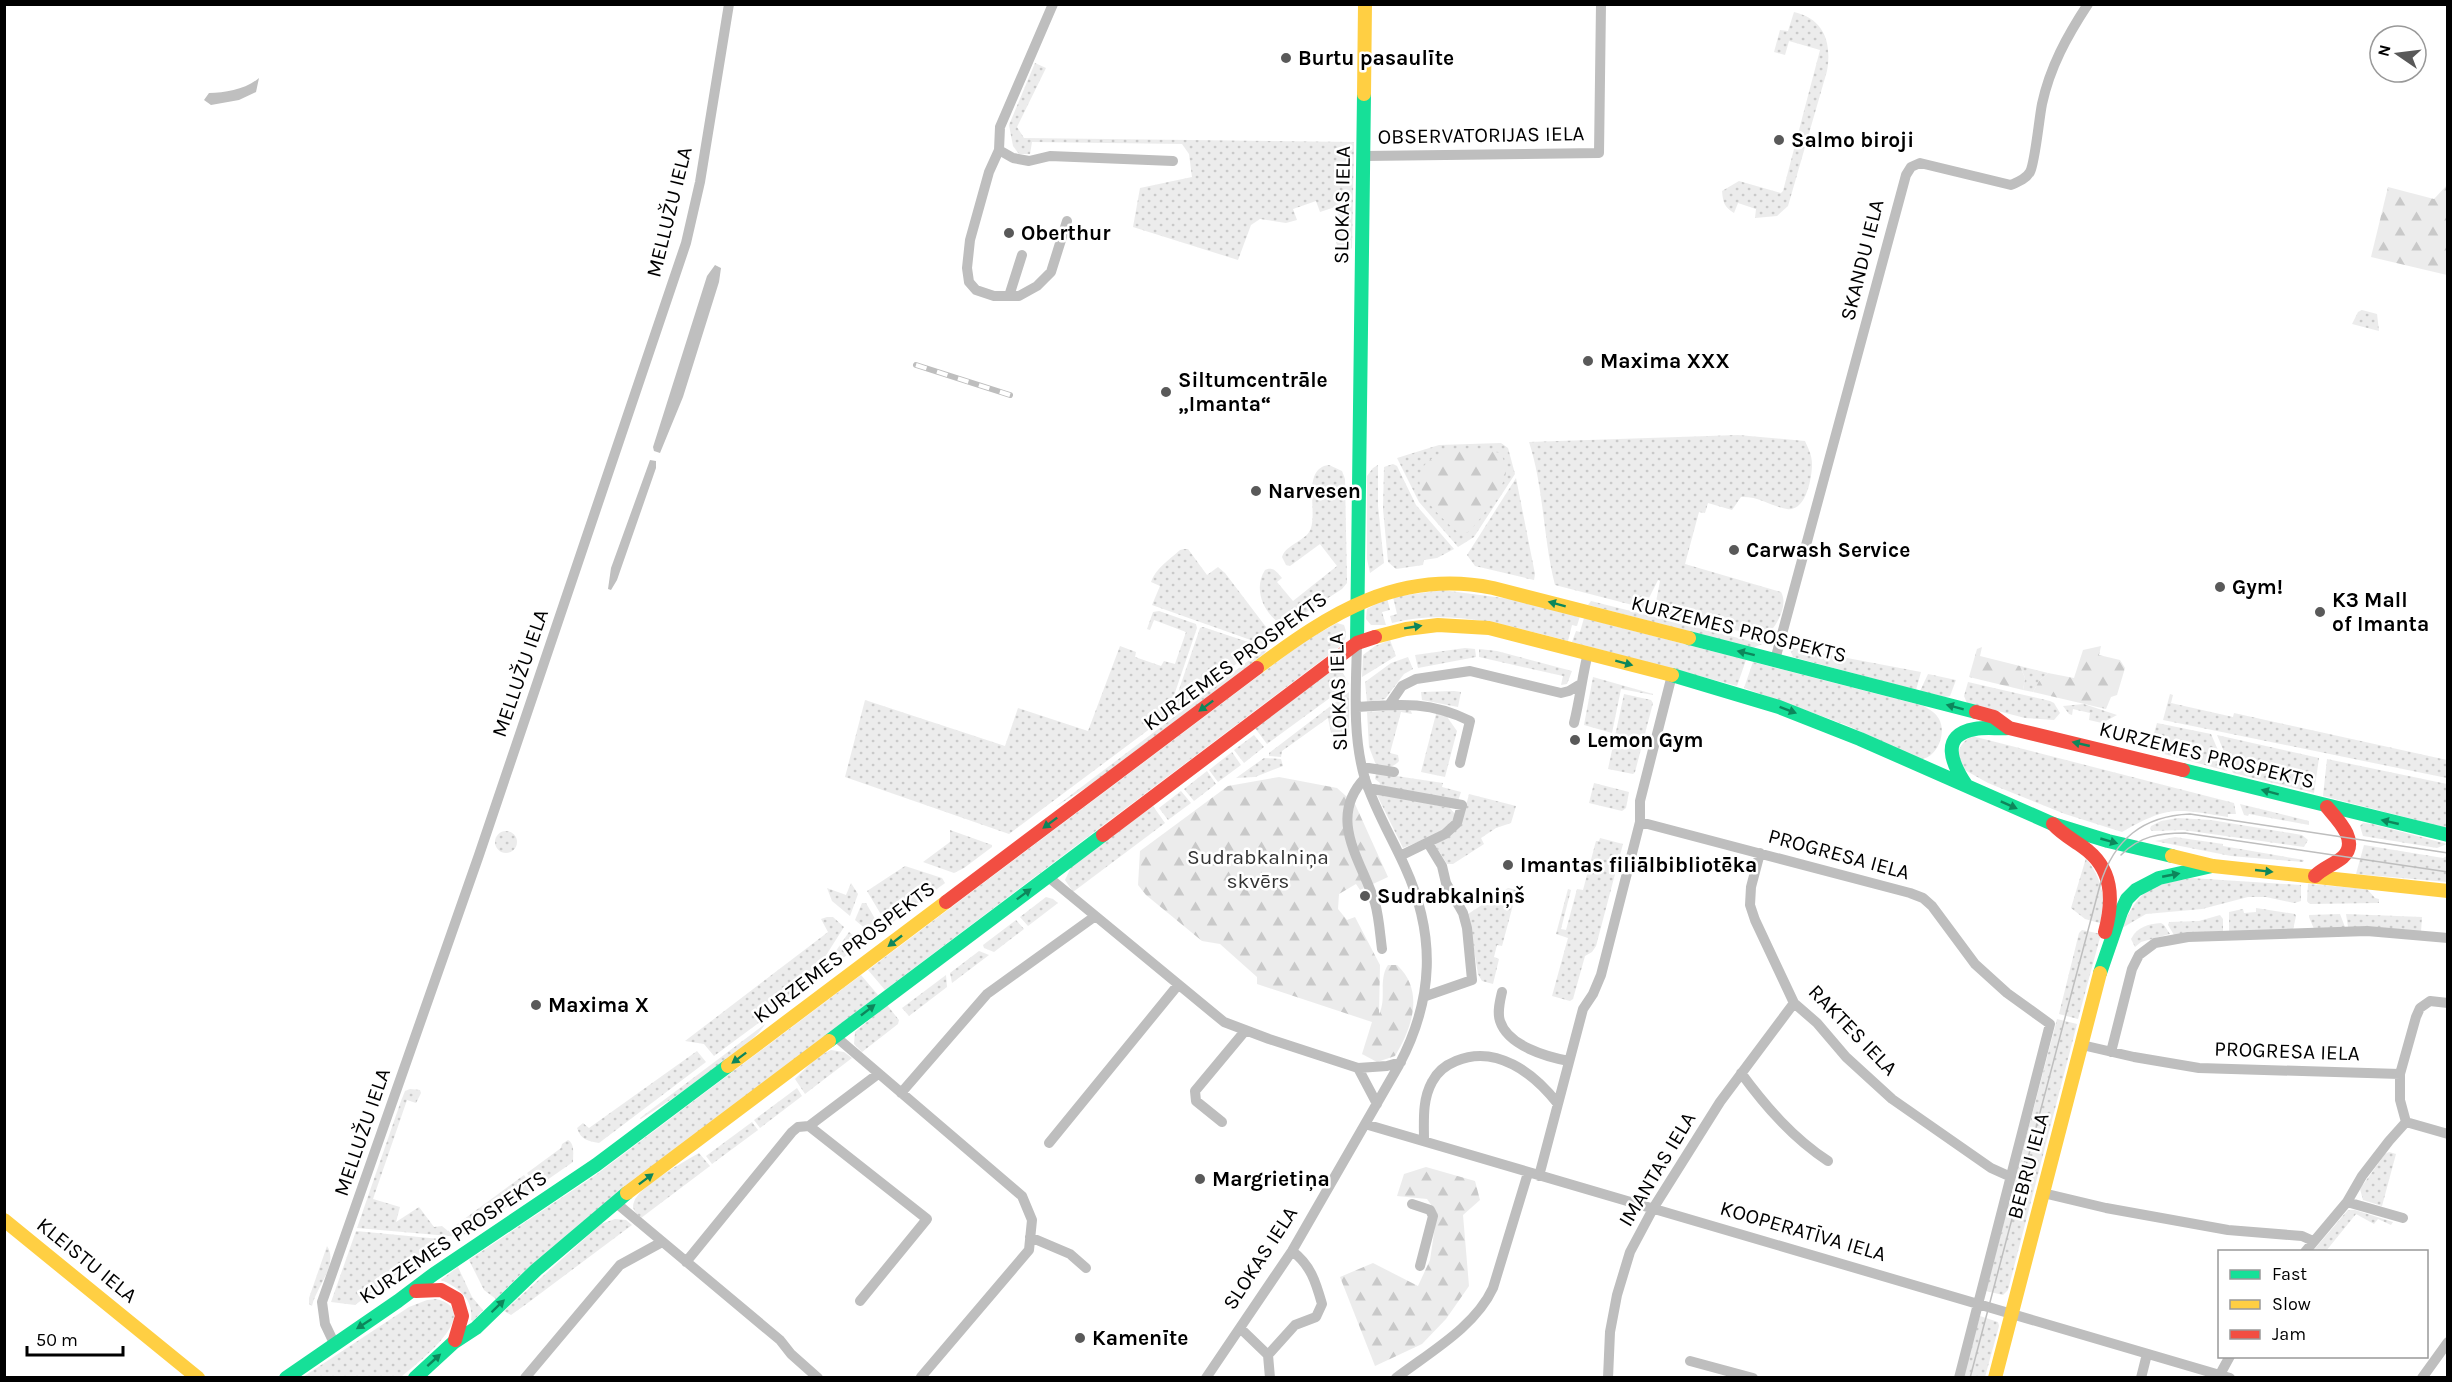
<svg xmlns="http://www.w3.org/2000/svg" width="2452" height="1382" font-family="Karla,sans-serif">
	<defs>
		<pattern id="green-dots" width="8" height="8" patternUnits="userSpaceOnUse" patternTransform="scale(1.5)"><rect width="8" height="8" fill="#ececec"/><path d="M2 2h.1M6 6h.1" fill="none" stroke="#c9c9c9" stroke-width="1.8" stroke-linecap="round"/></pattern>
		<pattern id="forest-firs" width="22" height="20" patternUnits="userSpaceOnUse" patternTransform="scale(1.5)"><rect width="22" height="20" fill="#ececec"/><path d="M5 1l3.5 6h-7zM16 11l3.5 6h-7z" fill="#c9c9c9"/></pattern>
	</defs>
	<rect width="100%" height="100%" fill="#fff"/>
	<path fill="url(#green-dots)" d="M1794,12C1824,19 1832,42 1827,71L1788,206L1777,216L1755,218L1756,209L1738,203L1734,213C1724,207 1723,202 1722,191L1739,181L1781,193L1783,191L1820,50L1789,41L1785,55L1774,52L1780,30L1788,31Z
		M1035,63L1046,68L1017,127L1024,138L1354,142L1352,248L1343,253L1338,249L1336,241L1338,206L1320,212L1316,201L1293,209L1297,220L1286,223L1260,219L1251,225L1238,260L1133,227L1140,188L1192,177L1189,154L1182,144L1032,142L1030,154H1019L1013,146L1009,125Z
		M2362,310L2377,314L2379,331L2352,324L2358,312Z
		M1738,435L1805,441C1808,448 1812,455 1812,464C1812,478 1806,512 1787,509C1770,506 1759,496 1741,497L1732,510L1708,503L1705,513L1699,512L1685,564L1781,592C1789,606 1776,626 1766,637L1654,612L1660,581L1658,580L1644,608L1555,585C1543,538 1544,488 1529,442Z
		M1501,443L1508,448L1515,474L1474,537L1458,547L1419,502L1397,458L1439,445Z
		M1393,464L1397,466L1416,505L1454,549L1437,558L1424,560L1423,565L1396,569L1388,562L1383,509L1384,467Z
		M1329,465L1342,471L1345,479L1347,583L1342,589L1285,626C1265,617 1252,590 1265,570C1273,566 1277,572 1282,578L1277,582L1293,601L1337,566L1320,544L1290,566L1286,565L1282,557C1286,544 1307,541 1311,528C1317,509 1302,468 1329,465Z
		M1378,465V506L1384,563L1370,573L1367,559V476L1373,468Z
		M1516,478L1535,574L1534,580L1475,566L1467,555Z
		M1184,549H1188L1207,575L1218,567L1225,573L1266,627L1270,638L1262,644L1152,605L1160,586L1151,582C1155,569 1170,559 1180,550Z
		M1442,590L1518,600L1580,616L1577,626L1572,625L1568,641C1508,626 1453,608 1392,623L1390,616L1397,614L1393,597Z
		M1387,598L1390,610L1382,612L1386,625H1371L1366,619L1367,609Z
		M1591,601L1762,644L1753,648L1588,605Z
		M1159,611L1196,624L1197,628L1167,716L1009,834L845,777L865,700L1005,746L1018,708L1088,731L1120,646L1136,652L1135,657L1161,666L1164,661L1175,664L1186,632L1154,620L1150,630L1147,629L1153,612Z
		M1584,618L1746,660L1737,686L1572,642L1576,631L1580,632Z
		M1337,623L1344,625C1348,635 1346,642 1338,648L885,990L868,970L1305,641Z
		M1203,627L1260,646L1171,713L1200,628Z
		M1390,640L1396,656L1362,677L1363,655L1375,646Z
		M1268,646L1265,653L1095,782L1055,807Z
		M1789,647L1921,672L1916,690L1793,657Z
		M1465,648L1475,649L1476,657L1418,668L1415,655Z
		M1479,649L1497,651L1572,671L1567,684L1561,685L1563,676L1479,657Z
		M1408,657L1413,669L1404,674L1385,699L1367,702L1365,682L1391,663Z
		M1753,662L1924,706C1930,710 1936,713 1939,719C1947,733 1937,758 1921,759L1846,725L1744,688Z
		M2020,666L2048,673L2039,681L2033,692L2023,690L2025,678Z
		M1338,672L1343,673L1349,684L1267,744L1255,728L1328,673Z
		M1928,674L1956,680L1950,696L1945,697L1920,691Z
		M1593,677L1653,694V695L1621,689L1612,733L1584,725Z
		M1968,682L2050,701L2054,703L2060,713L2054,720L2025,718L1967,703L1964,696Z
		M1454,691L1461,692L1458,707L1422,700L1421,692Z
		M1349,692V732L1345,739L1339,741L1332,738L1328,718L1282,751L1281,757L1269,756V753Z
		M1624,694L1651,700L1653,703L1635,772L1633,774L1608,769Z
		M2170,694L2173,695L2171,703L2233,717L2234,713L2447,760V778L2163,720Z
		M2084,704L2117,715L2102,723L2089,720L2090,713L2073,709L2072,715L2069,714L2063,706Z
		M1406,709L1411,711L1412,714L1401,712L1390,753L1398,755L1399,761C1392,769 1386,767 1376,765L1369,747L1367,712Z
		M1436,714H1445L1457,731L1445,777L1421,772Z
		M2157,723L2211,734L2227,771L2153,751L2151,744Z
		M1254,735L1264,747L1244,763L1234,750Z
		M2217,735L2319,758L2314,793L2233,773Z
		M1972,736L2234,803L2236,814H2228V817C2176,809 2169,805 2122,832L2065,814L1988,783L1963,769L1957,759C1959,747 1962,742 1972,736Z
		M1232,752L1241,765L1218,782L1209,770Z
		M1264,758L1281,759L1283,766L1255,777L1236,778Z
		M2327,759L2447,784V828L2323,796Z
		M1207,771L1216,784L1194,801L1184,789Z
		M1376,773L1443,783L1442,787L1461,792L1458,801L1379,786L1380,783L1375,779Z
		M1594,783L1629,792L1626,808L1622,811L1589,803Z
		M1181,791L1191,803L1168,820L1159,808Z
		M1381,794L1450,808L1455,814L1454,820L1440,833L1403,848L1377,795Z
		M1469,794L1516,806L1511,823L1496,828L1481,838L1484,844L1453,864H1447L1435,845L1461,825Z
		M2240,804L2309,821V825L2249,814L2248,816L2244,815Z
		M1153,806L1165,823L1073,892L1065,880L1071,867Z
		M2178,818L2211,820L2302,835L2308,840L2304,847L2183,830L2152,831L2150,829L2151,826L2161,821Z
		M2363,823L2372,824L2447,844L2437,848L2363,836L2360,826Z
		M950,830L992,845V847L964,868L954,873L923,862L950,842Z
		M495 842a11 11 0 1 1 22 0a11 11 0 1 1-22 0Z
		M2175,837L2223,844V846L2304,860L2303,862L2231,856L2155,841Z
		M1600,838L1623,844L1596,946L1592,952L1585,956L1573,999L1570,1001L1552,996L1568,938L1556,934L1568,889L1571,890L1561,929L1566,930L1577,889L1583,890L1596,841H1599Z
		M2364,845L2443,858L2447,856V882L2356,874Z
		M2086,858C2103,881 2105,896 2103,924L2085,919L2071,908Z
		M905,866L942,878L945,883L890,924L886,923L867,891Z
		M2191,878L2301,885V901L2294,903L2266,897H2248L2202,909L2146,914L2122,928C2140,888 2149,886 2191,878Z
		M851,883L858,894L850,916L832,901L827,888L846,895Z
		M2308,884L2367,889L2375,898L2379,899V903L2310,904L2307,901Z
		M1508,888L1517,890L1502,946L1497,945L1494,957L1499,959L1493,984L1482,981L1478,974L1468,914Z
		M1046,897L1053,899L1058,903L1028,926L1020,917Z
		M862,903H866L878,924L879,932L874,936L855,920Z
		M2256,908L2295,914L2296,916L2293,930L2229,932V912L2243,909L2244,913L2256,912Z
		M2340,914L2345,927L2314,929L2309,917V915Z
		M2346,914L2422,917L2421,932L2348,927Z
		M2220,915L2223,919V931L2174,935L2168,925L2169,922L2199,921Z
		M827,917H833L844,927L811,979L770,1009L772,1013L714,1056L704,1044L685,1041L828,932L821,919Z
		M1016,920L1024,929L994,952L984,948L983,945Z
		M2161,923L2164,925L2170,934L2141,942L2135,947L2131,939C2137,927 2148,924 2161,923Z
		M2082,930L2101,934L2078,1019L2059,1014L2079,933Z
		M849,932L863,943L822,974V971Z
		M979,951L989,955L952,983L950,973Z
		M861,975L878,995L520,1275L496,1299L484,1290L469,1260L597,1174Z
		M946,975L947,987L909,1016L902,1008Z
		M887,1005L899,1020L898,1024L862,1052L854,1044L855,1032Z
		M2057,1019L2077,1024L2008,1290L2003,1295L1986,1291Z
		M765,1024C755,1045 665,1104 641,1119L640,1118Z
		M831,1050L844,1052L852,1058L805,1094L795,1079L817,1057Z
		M697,1051L706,1062L599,1143C588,1141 581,1140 577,1128L583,1123L589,1128Z
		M797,1088L802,1096L760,1128L754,1120Z
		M410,1089L420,1090L421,1093L416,1103L407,1100L373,1199L400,1207L396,1222L419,1207L434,1227L442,1226L448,1231L524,1175L534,1189L460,1237L357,1228L401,1101L405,1091Z
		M752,1122L758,1130L712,1164L706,1156Z
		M568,1140C575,1144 573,1154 573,1162L537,1187L527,1173L561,1148L562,1144Z
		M2389,1152L2396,1154L2382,1206L2363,1200L2360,1189L2385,1154Z
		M699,1153L710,1166L641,1218C636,1213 631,1209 634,1202C638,1187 685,1161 699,1153Z
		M2348,1210H2355L2393,1222L2391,1225L2378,1219L2374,1224L2356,1214L2326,1251L2312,1252Z
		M615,1219L626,1220L632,1225L525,1305L511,1315L504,1311L601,1224Z
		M356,1231L440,1239L441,1241L355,1305L331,1302Z
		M327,1246C339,1264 316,1287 312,1306L309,1304V1298Z
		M458,1267L472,1297L483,1310L473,1321L471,1320C474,1299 458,1287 441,1280Z
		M436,1299C487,1311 415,1365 401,1377H303L409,1307L427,1300Z
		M1980,1316L1998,1322L1999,1326L1985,1377L1962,1378Z"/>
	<path fill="url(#forest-firs)" d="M2447,185V275L2371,257L2388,187L2434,199Z
		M1451,449L1484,450L1501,453C1503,459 1506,465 1506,472C1505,487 1479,522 1468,532L1459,533C1441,518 1400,483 1430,460C1436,455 1445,453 1451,449Z
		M2101,646L2099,655L2120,660L2125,668L2117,695L2111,697L2106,709L2033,692L2039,681L2048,673L2074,678L2083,650Z
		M1982,647L1980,656L2020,666L2025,678L2023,690L1969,677L1977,649Z
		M1279,777L1337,788L1355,804L1388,877L1360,890L1356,884L1339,894L1338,909L1347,920L1355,917L1380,965L1379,1014C1387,999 1378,980 1388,965H1397C1425,991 1412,1028 1395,1056L1377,1062L1362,1054L1372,1022L1257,984V977L1220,944L1202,941L1146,895L1138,885L1140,851L1228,786Z
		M1426,1167L1475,1181L1480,1200L1463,1215L1469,1286L1446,1319L1422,1344L1375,1366L1340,1277L1373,1263L1418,1286L1430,1260L1437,1213L1427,1199L1397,1196L1404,1174Z"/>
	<path fill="#bfbfbf" d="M259,78L256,92L239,100L211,105L204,100L209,93C226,93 246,89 259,78Z
		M715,265L721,268L719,282L683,397L660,453L654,451L653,447L707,276Z
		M650,460L656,461V468L617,580L611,590L608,589L611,568Z"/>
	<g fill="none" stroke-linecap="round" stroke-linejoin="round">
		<path stroke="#bebebe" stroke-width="10" d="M1053,4L1000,127L999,150L989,172L970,240L967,268L969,282L976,290L994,296H1019L1037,286L1051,272L1067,221
			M999,150L1013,158L1029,161L1050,156L1173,161
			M1364,156L1599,153L1601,4
			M1009,296L1022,255
			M1775,660L1906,175L1911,167L1920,163L2011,185C2018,182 2026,179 2030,172C2035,163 2039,119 2042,104C2050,67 2067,36 2088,4
			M1389,705L1402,686L1416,679L1470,671L1561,693L1569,691L1579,685
			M1356,707C1400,704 1430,701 1470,721L1460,763
			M1574,723C1580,699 1582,677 1588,653
			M1362,767L1394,772
			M1365,778C1326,819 1362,861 1375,903C1379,917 1380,934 1382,949
			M1368,788L1462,805L1457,823L1445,834L1400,856
			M1640,822L1910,893L1923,898L1932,906L1975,964L2007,993L2050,1024L1959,1378
			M1760,853L1751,887L1750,905L1755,920L1794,1003L1817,1023L1846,1057L1892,1099L1991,1168L2011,1177
			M1047,876L1224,1022L1269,1039L1358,1068L1377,1104
			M1502,992C1500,1001 1497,1012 1500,1021C1508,1046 1547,1057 1569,1061
			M1426,996L1472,980L1467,928L1463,913L1446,883L1442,866L1428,843
			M835,1036L1022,1196L1032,1220L1029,1250L921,1377
			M2082,1045L2134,1057L2199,1068L2400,1074V1100L2406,1122L2448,1134
			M2111,1052L2132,969L2139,955L2155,943L2188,937L2367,931L2448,938
			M1358,1068L1387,1066L1401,1062
			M1741,1073C1766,1107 1793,1138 1828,1161
			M2400,1074L2416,1017L2420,1008L2430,1001L2448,1003
			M901,1093L987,994L1094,917
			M1222,1122L1196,1101L1195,1091L1245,1031
			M1365,1124L2230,1378
			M809,1126L927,1219L860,1301
			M1424,1141C1424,1121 1422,1100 1432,1082C1437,1072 1446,1065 1456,1061C1496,1044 1534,1073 1558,1104
			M1049,1143L1178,985
			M1539,1176L1583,1009L1593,994L1601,975L1640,822V801L1672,675
			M2043,1193L2106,1208L2228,1230L2302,1236L2313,1241
			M615,1202L780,1340L791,1354L818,1378
			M2347,1202L2403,1218
			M1412,1204L1430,1210L1433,1216L1420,1266
			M1030,1237L1070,1254L1086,1268
			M2305,1252L2347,1202L2362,1176L2389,1141L2406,1122
			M686,1262L792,1132L798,1127L809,1126L878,1074
			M1240,1328L1268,1355L1270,1378
			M334,1343L325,1324L322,1302L479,855L686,243L700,182L729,4
			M1268,1355L1295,1325L1316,1317L1322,1304C1316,1283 1311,1265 1292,1251
			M1690,1361L1753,1378
			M525,1378L620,1265L662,1242
			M1206,1378L1292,1251L1399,1065C1434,999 1436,935 1405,867C1392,838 1375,810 1365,779C1352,736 1356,688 1357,643
			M1396,1378C1430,1352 1475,1327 1493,1288L1528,1173
			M1608,1378L1610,1332L1617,1295L1630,1252L1654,1207L1720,1102L1794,1003
			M2141,1378L2147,1354
			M2218,1378L2230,1356
			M2422,1378L2448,1342"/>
		<path stroke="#16e098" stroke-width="14" d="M1689,638L1976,712
			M1357,643L1364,94
			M1672,675L1779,707L1860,739L2053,824L2108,841L2172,856
			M2183,770L2448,835
			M1966,785C1952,764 1939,735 1975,729C1986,727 1998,729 2009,728
			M2100,973L2121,912L2127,899L2136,890L2159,878L2212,866
			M829,1041L1103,835
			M286,1378L398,1301L434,1274L596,1165L728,1066
			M415,1378L453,1343L476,1328L536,1270L627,1193"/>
		<path stroke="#ffcf43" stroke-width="14" d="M1364,94L1365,4
			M1375,637L1406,629L1438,625L1489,628L1672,675
			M1257,668C1330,613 1399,569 1493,588L1689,638
			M2172,856L2213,866L2448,891
			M728,1066L946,902
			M627,1193L829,1041
			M4,1220L198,1378
			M1995,1378L2100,973"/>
		<path stroke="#f24e42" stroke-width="14" d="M1976,712L1994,717L2009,728L2183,770
			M2053,824C2062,834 2072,839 2083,847C2113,868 2114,899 2105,932
			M1103,835L1357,643L1375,637
			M2315,876C2323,868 2335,864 2343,857C2360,841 2337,819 2327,807
			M946,902L1257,668
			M416,1291L441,1290L457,1299L462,1316L455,1340"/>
		<path stroke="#bebebe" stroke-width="1.5" d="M2121,855C2139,836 2160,833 2185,833L2448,872
			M1970,1378L2100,885C2114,839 2143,816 2190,814L2448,853"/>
		<defs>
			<path id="rail" d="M916,365L1010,395"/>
		</defs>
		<use href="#rail" stroke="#bebebe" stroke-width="6"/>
		<use href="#rail" stroke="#fff" stroke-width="4" stroke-dasharray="11" stroke-linecap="butt"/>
	</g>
	<defs><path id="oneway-solid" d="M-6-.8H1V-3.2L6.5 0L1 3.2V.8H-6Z" transform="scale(1.5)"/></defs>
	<g fill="#0d865b">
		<use href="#oneway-solid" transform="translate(1557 604) rotate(-165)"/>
		<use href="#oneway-solid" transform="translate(1413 627) rotate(-9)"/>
		<use href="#oneway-solid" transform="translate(1746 653) rotate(-166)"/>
		<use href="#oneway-solid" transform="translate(1624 663) rotate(15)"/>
		<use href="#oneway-solid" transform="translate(1206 706) rotate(143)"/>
		<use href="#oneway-solid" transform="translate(1955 707) rotate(-165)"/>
		<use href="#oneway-solid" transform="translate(1788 710) rotate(21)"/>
		<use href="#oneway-solid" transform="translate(2081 744) rotate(-167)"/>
		<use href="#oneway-solid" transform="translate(2270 792) rotate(-165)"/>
		<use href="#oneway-solid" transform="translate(2009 805) rotate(24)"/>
		<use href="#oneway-solid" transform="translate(2390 822) rotate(-167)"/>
		<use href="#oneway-solid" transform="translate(1050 823) rotate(143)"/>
		<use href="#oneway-solid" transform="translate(2109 841) rotate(16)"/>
		<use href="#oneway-solid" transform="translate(2264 871) rotate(6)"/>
		<use href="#oneway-solid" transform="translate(2171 875) rotate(-11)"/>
		<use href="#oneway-solid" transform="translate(1024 894) rotate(-37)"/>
		<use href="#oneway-solid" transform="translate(895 941) rotate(142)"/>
		<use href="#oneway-solid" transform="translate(868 1010) rotate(-38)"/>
		<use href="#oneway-solid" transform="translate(739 1058) rotate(143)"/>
		<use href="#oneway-solid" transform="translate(646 1179) rotate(-37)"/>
		<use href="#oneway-solid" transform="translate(498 1306) rotate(-44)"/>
		<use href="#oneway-solid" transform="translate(364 1324) rotate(147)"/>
		<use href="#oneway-solid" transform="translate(434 1360) rotate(-42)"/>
	</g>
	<g fill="#595959" stroke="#fff" stroke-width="2">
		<circle cx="1286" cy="58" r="6"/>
		<circle cx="1779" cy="140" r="6"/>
		<circle cx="1009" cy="233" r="6"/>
		<circle cx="1588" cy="361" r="6"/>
		<circle cx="1166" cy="392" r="6"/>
		<circle cx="1256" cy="491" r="6"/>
		<circle cx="1734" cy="550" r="6"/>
		<circle cx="2220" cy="587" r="6"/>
		<circle cx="2320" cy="612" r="6"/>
		<circle cx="1575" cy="740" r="6"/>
		<circle cx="1508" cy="865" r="6"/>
		<circle cx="1365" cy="896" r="6"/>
		<circle cx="536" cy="1005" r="6"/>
		<circle cx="1200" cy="1179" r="6"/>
		<circle cx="1080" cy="1338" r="6"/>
	</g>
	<g text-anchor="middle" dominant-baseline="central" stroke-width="5" stroke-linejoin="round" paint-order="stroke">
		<g font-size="21" font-weight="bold" fill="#000" stroke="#fff" text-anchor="start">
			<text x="1298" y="58">Burtu pasaulīte</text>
			<text x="1791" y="140">Salmo biroji</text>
			<text x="1021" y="233">Oberthur</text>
			<text x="1600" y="361">Maxima XXX</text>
			<text x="1178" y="380">Siltumcentrāle<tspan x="1178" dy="24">„Imanta“</tspan></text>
			<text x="1268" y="491">Narvesen</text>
			<text x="1746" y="550">Carwash Service</text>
			<text x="2232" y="587">Gym!</text>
			<text x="2332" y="600">K3 Mall<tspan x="2332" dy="24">of Imanta</tspan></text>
			<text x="1587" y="740">Lemon Gym</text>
			<text x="1520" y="865">Imantas filiālbibliotēka</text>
			<text x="1377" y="896">Sudrabkalniņš</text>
			<text x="548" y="1005">Maxima X</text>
			<text x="1212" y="1179">Margrietiņa</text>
			<text x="1092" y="1338">Kamenīte</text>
		</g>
		<g font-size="21" fill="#000" stroke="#fff">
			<text transform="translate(1481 135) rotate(-1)">OBSERVATORIJAS IELA</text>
			<text transform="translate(1342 205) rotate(-89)">SLOKAS IELA</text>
			<text transform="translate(669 212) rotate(-76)">MELLUŽU IELA</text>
			<text transform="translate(1862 260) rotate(-76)">SKANDU IELA</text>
			<text transform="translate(1739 629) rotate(14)">KURZEMES PROSPEKTS</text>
			<text transform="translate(1235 661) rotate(-36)">KURZEMES PROSPEKTS</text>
			<text transform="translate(520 673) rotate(-71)">MELLUŽU IELA</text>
			<text transform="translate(1338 692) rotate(-92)">SLOKAS IELA</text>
			<text transform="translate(2207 755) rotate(14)">KURZEMES PROSPEKTS</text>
			<text transform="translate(1839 854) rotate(15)">PROGRESA IELA</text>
			<text transform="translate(844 952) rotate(-37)">KURZEMES PROSPEKTS</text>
			<text transform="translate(1853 1030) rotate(46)">RAKTES IELA</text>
			<text transform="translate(2287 1051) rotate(2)">PROGRESA IELA</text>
			<text transform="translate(362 1132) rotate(-71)">MELLUŽU IELA</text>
			<text transform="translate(2028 1166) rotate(-75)">BEBRU IELA</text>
			<text transform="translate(1657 1169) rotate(-59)">IMANTAS IELA</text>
			<text transform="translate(1803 1231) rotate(16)">KOOPERATĪVA IELA</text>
			<text transform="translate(453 1237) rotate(-34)">KURZEMES PROSPEKTS</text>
			<text transform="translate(1260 1258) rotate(-57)">SLOKAS IELA</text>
			<text transform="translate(87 1260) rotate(39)">KLEISTU IELA</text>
		</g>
		<g font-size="21" fill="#333" stroke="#fff">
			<text x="1258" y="857">Sudrabkalniņa<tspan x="1258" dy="24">skvērs</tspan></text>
		</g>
	</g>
	<rect width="2452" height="1382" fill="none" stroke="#000000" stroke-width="12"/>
	<rect x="2218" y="1250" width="210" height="108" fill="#ffffff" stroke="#999999" stroke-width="1.5"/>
	<rect x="2230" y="1270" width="30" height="9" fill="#16e098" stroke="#999999" stroke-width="1.5"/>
	<text x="2272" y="1280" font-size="18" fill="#000000">Fast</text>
	<rect x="2230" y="1300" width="30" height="9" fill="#ffcf43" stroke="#999999" stroke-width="1.5"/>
	<text x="2272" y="1310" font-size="18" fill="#000000">Slow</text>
	<rect x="2230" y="1330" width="30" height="9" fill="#f24e42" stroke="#999999" stroke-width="1.5"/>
	<text x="2272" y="1340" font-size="18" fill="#000000">Jam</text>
	<g transform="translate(2398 54) rotate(284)"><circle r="28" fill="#ffffff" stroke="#999999" stroke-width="1.5"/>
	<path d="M0-4.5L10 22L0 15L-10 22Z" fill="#595959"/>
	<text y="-9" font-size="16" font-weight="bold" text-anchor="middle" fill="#000000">N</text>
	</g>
	<path d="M27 1346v9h96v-9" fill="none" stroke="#000000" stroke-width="3"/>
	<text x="36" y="1346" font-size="18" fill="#000000" stroke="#ffffff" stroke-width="4.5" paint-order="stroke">50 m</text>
</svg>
